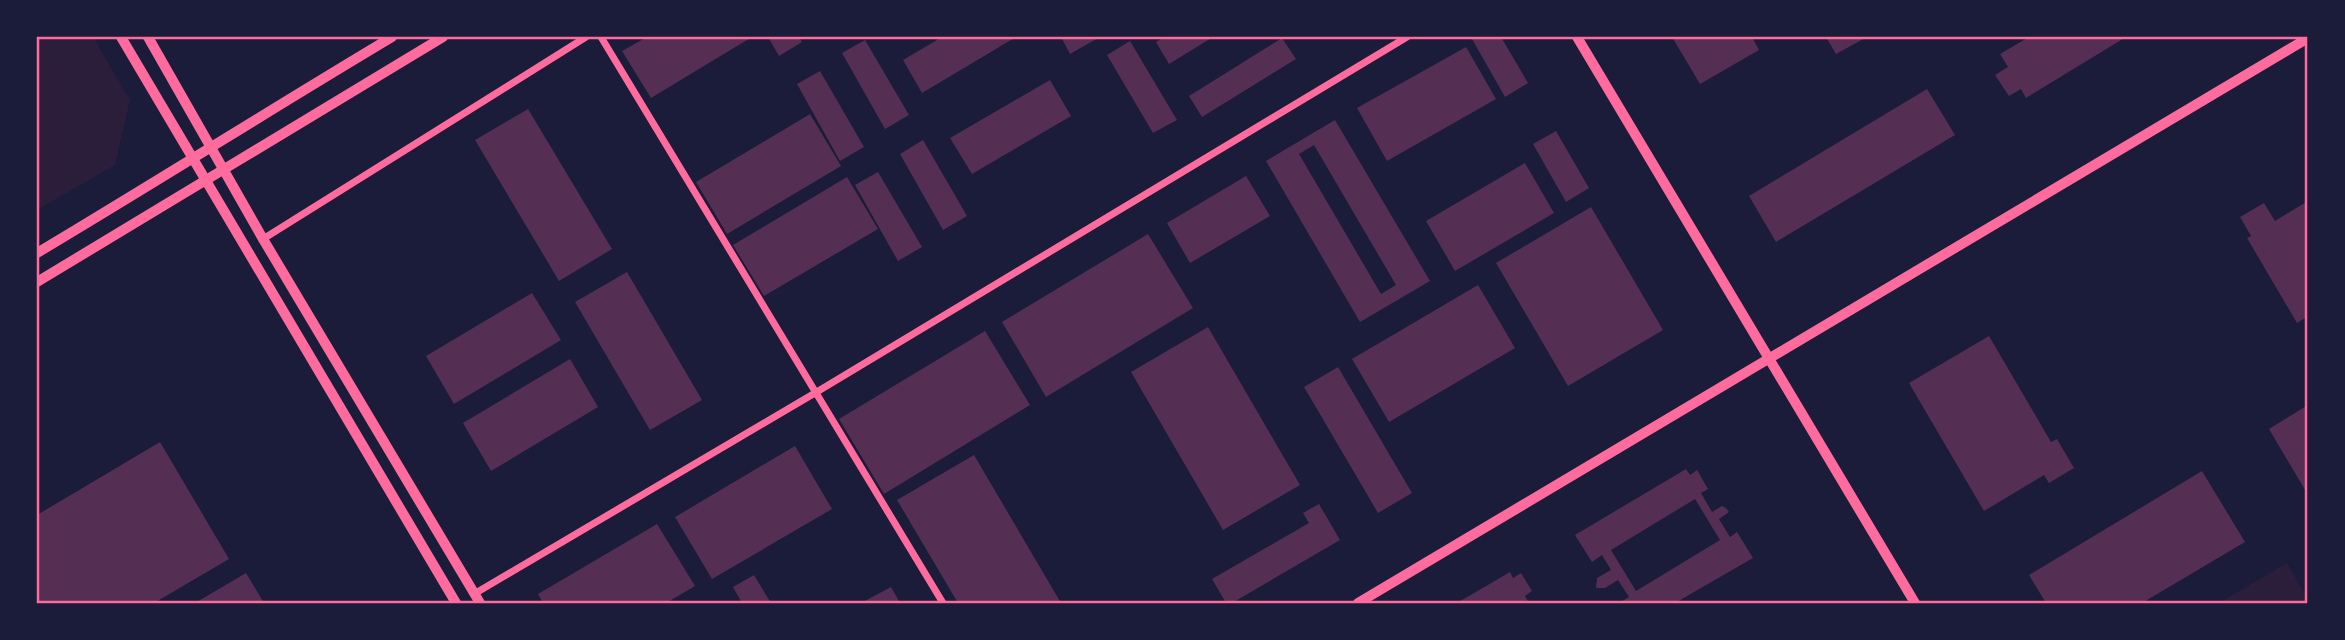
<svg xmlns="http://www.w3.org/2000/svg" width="2345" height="640" font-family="Rubik,sans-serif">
	<rect width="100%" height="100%" fill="#1b1b3a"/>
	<path fill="#2a1e3b" d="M37,37H93L130,100L115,165L37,210Z
		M2287,563L2308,599V603H2219Z"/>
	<path fill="#542f53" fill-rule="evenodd" d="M647,37H752L651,98L622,51Z
		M768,37H799L802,42L779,56Z
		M942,37H1016L922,93L903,60Z
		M1061,37H1100L1070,54Z
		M1164,37H1213L1169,64L1156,42Z
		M1477,37H1501L1528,83L1505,97L1472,39Z
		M1672,37H1752L1759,50L1700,84Z
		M1826,37H1867L1836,54Z
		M2029,37H2126L2026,98L2021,89L2009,96L1995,75L2008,67L2000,54Z
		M1282,38L1296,59L1202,117L1189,96Z
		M865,40L909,115L885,129L842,53Z
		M1130,41L1177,120L1153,133L1107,55Z
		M1466,47L1496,99L1387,161L1357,108Z
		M820,71L864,147L840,161L797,84Z
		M1050,80L1071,116L972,174L950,138Z
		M1927,89L1955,135L1776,242L1749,196Z
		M528,109L612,249L559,281L475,140Z
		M810,114L841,166L727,234L696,182Z
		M1335,120L1430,281L1360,322L1266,161ZM1314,145L1396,285L1381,294L1299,154Z
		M1556,131L1589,188L1566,202L1533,144Z
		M923,140L967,216L943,230L900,154Z
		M1525,163L1554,213L1455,271L1426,221Z
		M878,172L922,247L898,261L855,185Z
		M1246,176L1270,216L1190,263L1167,223Z
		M847,177L878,229L764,296L733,245Z
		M2308,201V316L2297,323L2247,238L2251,236L2240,217L2264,203L2275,221Z
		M1591,207L1663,330L1568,386L1496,263Z
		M1148,234L1193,308L1046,397L1002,322Z
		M627,272L702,400L650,430L575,302Z
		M1478,285L1515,348L1389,422L1352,359Z
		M532,293L561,340L454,404L426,356Z
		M1208,327L1300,485L1223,530L1131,372Z
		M985,331L1030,405L884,494L839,419Z
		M1989,336L2051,442L2057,439L2074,468L2049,483L2044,475L1984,511L1909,383Z
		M570,359L598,407L491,471L463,423Z
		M1338,367L1412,493L1378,513L1304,387Z
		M2308,405V495L2269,429Z
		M160,442L229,559L154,603H37V515Z
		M795,446L832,509L712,579L675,517Z
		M974,455L1061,603H958L897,500Z
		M1686,469L1690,475L1697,470L1708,489L1701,493L1712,512L1722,506L1726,508L1729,512L1719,519L1730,537L1737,532L1753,558L1675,603H1619L1629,597L1618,580L1605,588H1596L1597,578L1611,570L1602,555L1592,562L1575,535ZM1695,499L1720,540L1636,591L1611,550Z
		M2202,471L2245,542L2142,603H2046L2029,575Z
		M1319,504L1340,540L1232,603H1226L1212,579L1309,523L1303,513Z
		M657,524L695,586L666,603H543L538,594Z
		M1510,572L1513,578L1521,573L1532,591L1525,596L1529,603H1457Z
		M246,573L264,603H195Z
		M754,575L771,603H742L733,587Z
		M891,587L900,603H861Z"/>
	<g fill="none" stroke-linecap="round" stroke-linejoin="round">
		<path stroke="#ff6b9d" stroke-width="7" d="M601,37L943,603
			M263,239L586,37
			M474,594L815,393L1407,37"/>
		<path stroke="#ff6b9d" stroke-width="10" d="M121,37L456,603
			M148,37L263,239L480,603
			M1577,37L1915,603
			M1358,603L2308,38"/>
		<path stroke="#ff6b9d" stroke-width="10" d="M37,253C156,182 273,108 392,37
			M37,282C173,201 307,118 443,37"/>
	</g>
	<rect width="2345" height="640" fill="none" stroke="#1b1b3a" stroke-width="77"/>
	<rect x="38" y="38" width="2268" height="564" fill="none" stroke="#ff6b9d" stroke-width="2.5"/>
</svg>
